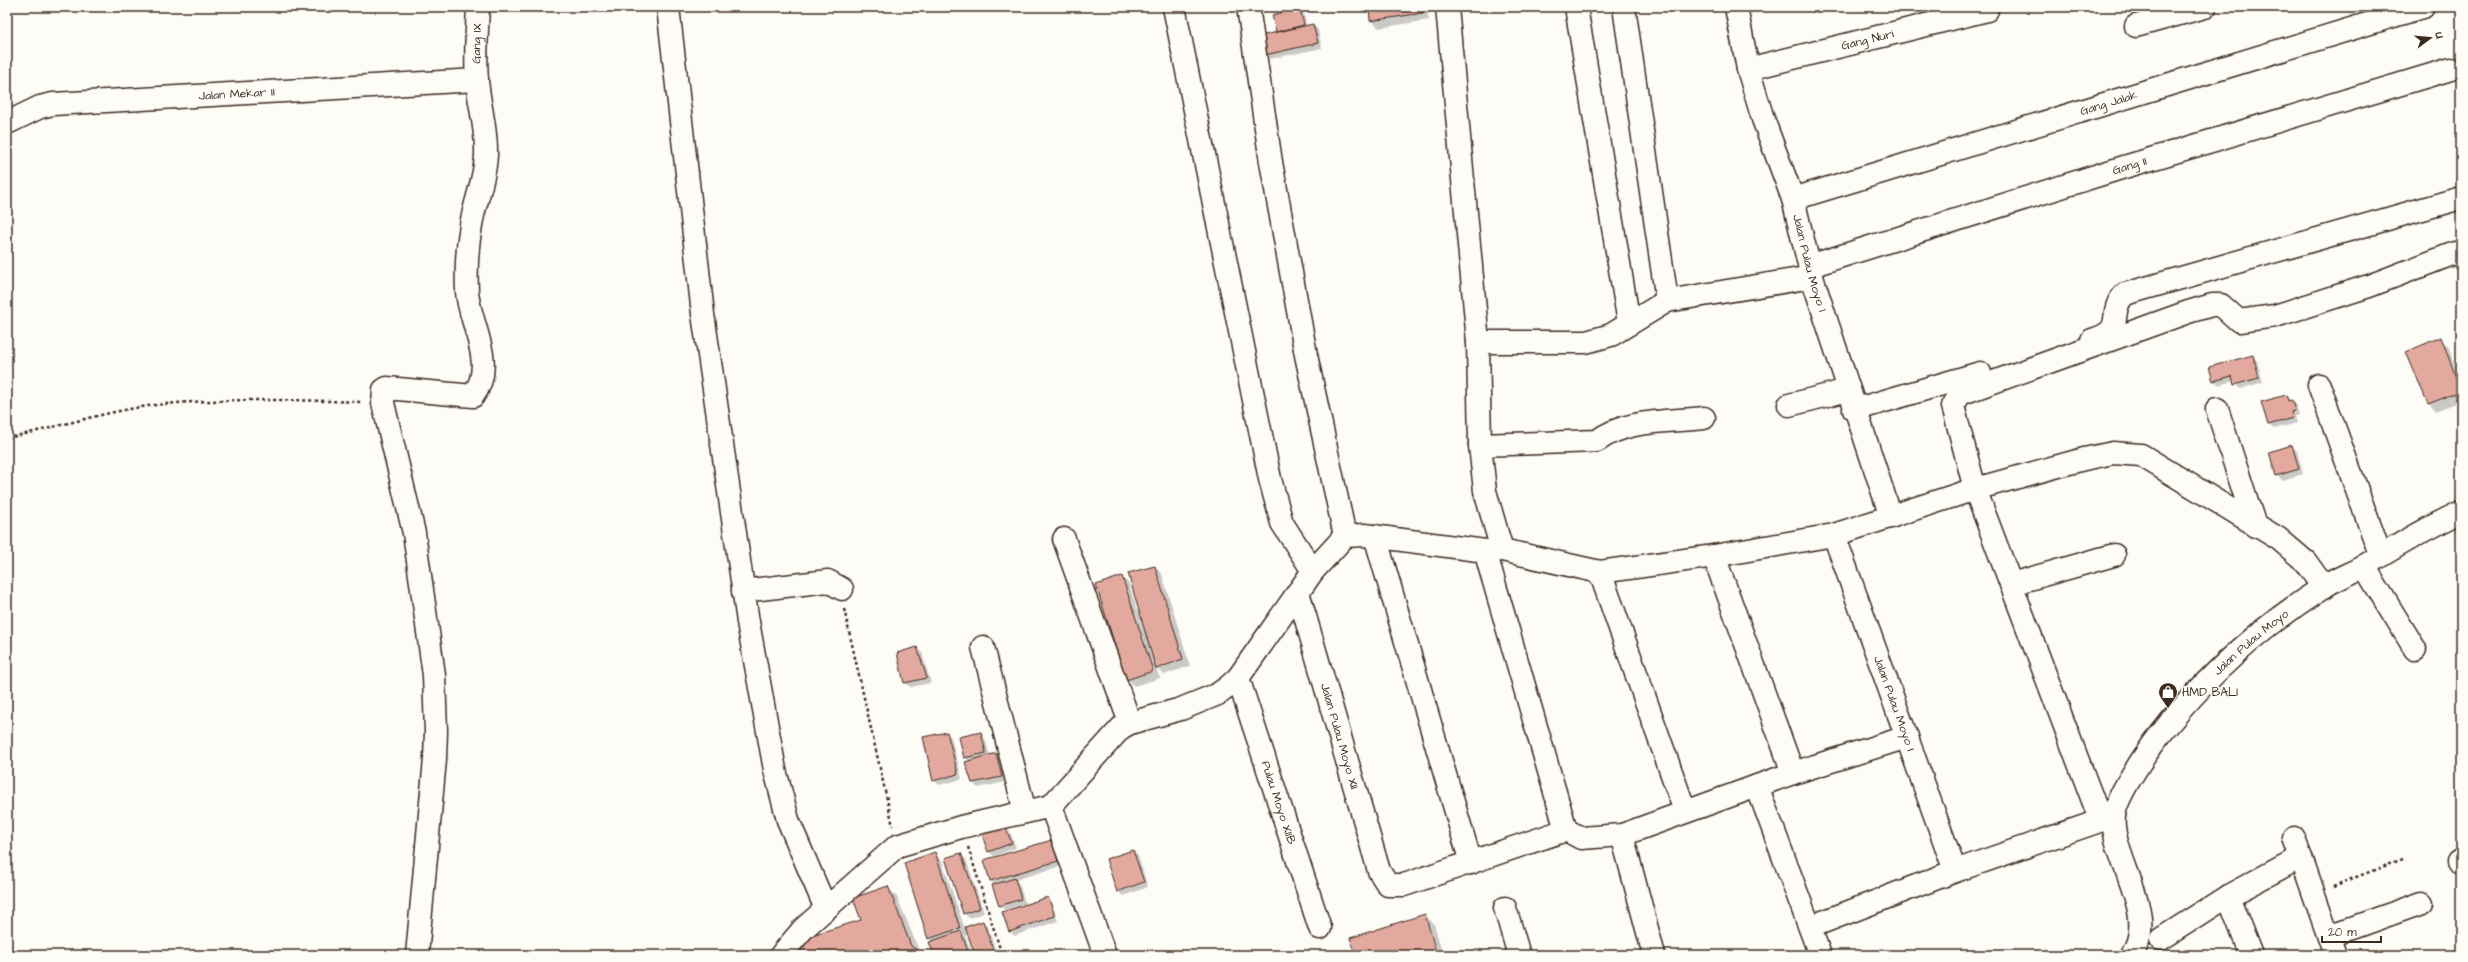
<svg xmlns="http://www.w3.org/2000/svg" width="2468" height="962" font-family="'Architects Daughter',sans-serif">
	<rect width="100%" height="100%" fill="#fdfcf7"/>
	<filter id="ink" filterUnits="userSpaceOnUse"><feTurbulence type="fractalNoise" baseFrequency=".025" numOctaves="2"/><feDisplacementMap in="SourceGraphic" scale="8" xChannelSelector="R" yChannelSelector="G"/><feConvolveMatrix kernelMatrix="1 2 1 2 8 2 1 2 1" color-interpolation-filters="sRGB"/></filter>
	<g filter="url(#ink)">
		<path fill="#0003" d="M1370,7H1427L1429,20L1379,28L1371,20Z
			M1300,9L1304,14L1307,27L1313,25L1318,30L1322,48L1270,59L1265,54L1277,33L1273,16Z
			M2441,339L2448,346L2461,378V401L2436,411L2429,404L2408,352Z
			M2253,356L2257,361L2263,382L2240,389L2234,381L2219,385L2214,380Z
			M2286,396L2296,406L2299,415L2295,416L2297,423L2274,429L2269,425L2263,403Z
			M2292,446L2297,451L2303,474L2282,480L2277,475Z
			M1155,567L1162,574L1190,666L1164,675L1156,668L1160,678L1134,686L1127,679L1122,577L1129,584L1142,625Z
			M917,648L922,653L931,683L910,687L905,683Z
			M946,733L951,737L962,779L939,785L934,780Z
			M980,733L985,738L990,756L996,754L1001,759L1006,782L978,788L973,783L967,763L970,762L965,757Z
			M1004,825L1009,829L1016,848L994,856L989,852Z
			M1051,841L1056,846L1062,866L1015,880L1019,884L1026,905L1048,898L1052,903L1058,921L1014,936L1010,931L1023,904L1004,910L1000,905L995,885L991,881L985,861Z
			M1133,851L1138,856L1148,887L1123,896L1118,891Z
			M935,854L942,861L967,935L965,936L973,955H935L933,942L929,938Z
			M961,854L966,859L984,913L969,918L964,913Z
			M888,887L897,897L921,955H800L862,921Z
			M1425,915L1434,924L1443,955H1438L1429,925H1427L1436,955H1357Z
			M983,922L988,927L997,955H976Z"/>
		<path fill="#e3a99f" stroke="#3b2a1e" d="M1369,7H1422L1423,13L1370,21Z
			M1300,8L1304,25L1276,32L1272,15Z
			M1313,24L1318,43L1265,55L1260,36Z
			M2441,337L2461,391L2428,404L2406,352Z
			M2253,355L2259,378L2234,385L2232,376L2213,381L2209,367Z
			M2286,395L2288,401L2292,400L2295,411L2291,412L2293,418L2268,425L2261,402Z
			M2292,445L2299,469L2276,476L2269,452Z
			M1155,566L1183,659L1156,669L1128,573Z
			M1122,576L1153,671L1126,680L1096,585Z
			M917,647L927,678L904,683L897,653Z
			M947,732L958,774L933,781L923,737Z
			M981,732L986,753L964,758L959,737Z
			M996,753L1002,777L972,783L965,762Z
			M1004,824L1012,843L988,852L981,832Z
			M1052,840L1058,861L990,881L984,860Z
			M1133,850L1144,882L1117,892L1106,859Z
			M935,852L960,928L928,939L904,863Z
			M961,853L980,908L963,914L945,858Z
			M1015,878L1021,899L999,906L992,885Z
			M888,886L911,946L917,950L919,955H799L797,947L802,938L861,920L853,898Z
			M1048,897L1055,916L1009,932L1002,912Z
			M1425,914L1437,955H1356L1350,938Z
			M983,921L995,955H975L965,927Z
			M961,931L969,955H934L929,942Z"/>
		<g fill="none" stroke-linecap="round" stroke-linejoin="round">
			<defs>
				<g id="minor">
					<path d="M668,7L703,314L748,622L775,770L788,820L826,909"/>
					<path d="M1174,7L1270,479L1282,523L1313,571"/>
					<path d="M1248,7L1271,162L1306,355L1345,536"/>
					<path d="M1447,7L1478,342L1480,445L1485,491L1502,550"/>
					<path d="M1576,7L1629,323"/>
					<path d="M1624,7L1667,301"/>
					<path id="s1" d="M1736,7L1748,69L1763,119L1793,199L1812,277L1891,517"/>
					<path d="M2136,26L2205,7"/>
					<path id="s2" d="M1748,69L1987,10"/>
					<path id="s3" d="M7,123L40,107L53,104L477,80"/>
					<path id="s4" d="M1793,199L2423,7"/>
					<path id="s5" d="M1810,266L2121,168L2451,69"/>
					<path d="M2092,340C2129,329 2105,314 2125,294L2461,198"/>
					<path d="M1478,342H1586L1611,335L1667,301L1812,277"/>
					<path d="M2319,385L2380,554"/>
					<path d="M1789,405L1848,390"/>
					<path d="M2217,409L2255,526"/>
					<path d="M1854,410L1980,373"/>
					<path d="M1480,445L1597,441C1626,419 1668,422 1704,418"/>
					<path id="s6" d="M1834,535L1955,871"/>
					<path d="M1375,536L1471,863"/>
					<path d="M1064,539L1130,723"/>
					<path d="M1485,551L1566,830"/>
					<path d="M1714,556L1793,773"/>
					<path d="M2364,566L2415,649"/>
					<path d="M1600,572L1685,811"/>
					<path d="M2011,584L2114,555"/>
					<path d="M743,591L828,581L842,589"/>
					<path id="s7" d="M1298,592L1379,871L1388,885H1404L1566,830L1581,838L1622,835L1793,773L1907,737"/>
					<path d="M983,647L1025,812"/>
					<path id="s8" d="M1238,678L1320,928"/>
					<path d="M1757,786L1820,955"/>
					<path d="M1051,806L1105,955"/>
					<path d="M2100,819L1975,489L1953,406L1960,394L2188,312L2212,305H2221L2239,321L2275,316L2369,286L2455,253"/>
					<path d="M1622,835L1654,955"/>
					<path d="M2301,857L2335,955"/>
					<path d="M2459,862L2461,861"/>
					<path d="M2228,896L2251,955"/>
					<path d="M1505,908L1519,955"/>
					<path d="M1810,927L1955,871L2114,816"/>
					<path d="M2329,936L2422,903"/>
					<path d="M2161,939L2228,896L2301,857L2294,838"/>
					<path id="s9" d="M417,955L435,759L436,732L434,675L414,533L383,403L384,390L387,388L473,396C497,364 470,326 467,292C466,270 467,247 471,225C475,201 485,180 486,155C487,129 479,105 477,80C475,56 477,31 478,7"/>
					<path d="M781,955L803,929L897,846L961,827L1051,806L1121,728L1130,723L1181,709L1218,694L1228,687L1238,678L1313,571L1345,536L1365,535L1485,551L1502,550L1600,572L1714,556L1834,535L1975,489L2084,459L2113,453L2141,455L2279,539L2306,562L2324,587"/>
					<path id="s10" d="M2131,955C2161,915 2109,856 2114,815C2117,795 2144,756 2156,740C2203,679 2258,629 2322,588C2335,579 2350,574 2364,566C2395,547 2427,528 2461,512"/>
				</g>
			</defs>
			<use href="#minor" stroke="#3b2a1e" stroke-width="25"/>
			<path stroke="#3b2a1e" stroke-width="2.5" stroke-dasharray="3 3" stroke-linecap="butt" d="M7,438C60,427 111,409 165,404C230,398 297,400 362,402
				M844,609L893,826
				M968,847L1002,955
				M2333,886L2403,859"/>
			<use href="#minor" stroke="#fdfcf7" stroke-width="22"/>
		</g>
	</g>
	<defs>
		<symbol id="shop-pin" viewBox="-11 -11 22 30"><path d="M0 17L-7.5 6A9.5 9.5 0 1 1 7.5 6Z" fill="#3b2a1e" stroke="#fdfcf7"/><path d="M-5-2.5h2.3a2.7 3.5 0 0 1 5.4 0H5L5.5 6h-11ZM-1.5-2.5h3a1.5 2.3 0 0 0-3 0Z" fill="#fff"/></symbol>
	</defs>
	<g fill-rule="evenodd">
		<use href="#shop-pin" x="2157" y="681" width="22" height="30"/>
	</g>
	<g text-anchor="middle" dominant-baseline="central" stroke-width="3.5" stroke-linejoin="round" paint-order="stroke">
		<g font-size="12" fill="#3b2a1e" stroke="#fdfcf7">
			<text stroke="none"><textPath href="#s2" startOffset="123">Gang Nuri</textPath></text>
			<text stroke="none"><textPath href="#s9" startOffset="1020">Gang IX</textPath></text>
			<text stroke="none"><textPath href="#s3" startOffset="234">Jalan Mekar II</textPath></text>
			<text stroke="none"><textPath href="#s4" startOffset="330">Gang Jalak</textPath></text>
			<text stroke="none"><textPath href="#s5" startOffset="335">Gang II</textPath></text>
			<text stroke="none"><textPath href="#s1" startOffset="267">Jalan Pulau Moyo I</textPath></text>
			<text stroke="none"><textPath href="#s10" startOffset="369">Jalan Pulau Moyo</textPath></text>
			<text stroke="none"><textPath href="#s6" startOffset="179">Jalan Pulau Moyo I</textPath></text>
			<text stroke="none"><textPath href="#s7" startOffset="150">Jalan Pulau Moyo XII</textPath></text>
			<text stroke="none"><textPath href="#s8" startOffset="131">Pulau Moyo XIIB</textPath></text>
		</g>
		<g font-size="12" fill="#3b2a1e" stroke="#fdfcf7" text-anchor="start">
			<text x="2182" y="692">HMD BALI</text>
		</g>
	</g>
	<rect width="2468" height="962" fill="none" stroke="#fdfcf7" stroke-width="24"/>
	<rect x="12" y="12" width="2444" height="938" fill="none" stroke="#3b2a1e" stroke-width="1.5" filter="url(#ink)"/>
	<g transform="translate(2430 38) rotate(74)" stroke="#fdfcf7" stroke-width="3" paint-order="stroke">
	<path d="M0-3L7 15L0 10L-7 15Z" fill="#3b2a1e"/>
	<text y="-6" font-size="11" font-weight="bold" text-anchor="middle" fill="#3b2a1e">U</text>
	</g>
	<path d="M2322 936v6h59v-6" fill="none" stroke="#3b2a1e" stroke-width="2"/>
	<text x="2328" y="936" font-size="12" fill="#3b2a1e" stroke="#fdfcf7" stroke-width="3" paint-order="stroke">20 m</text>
</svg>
